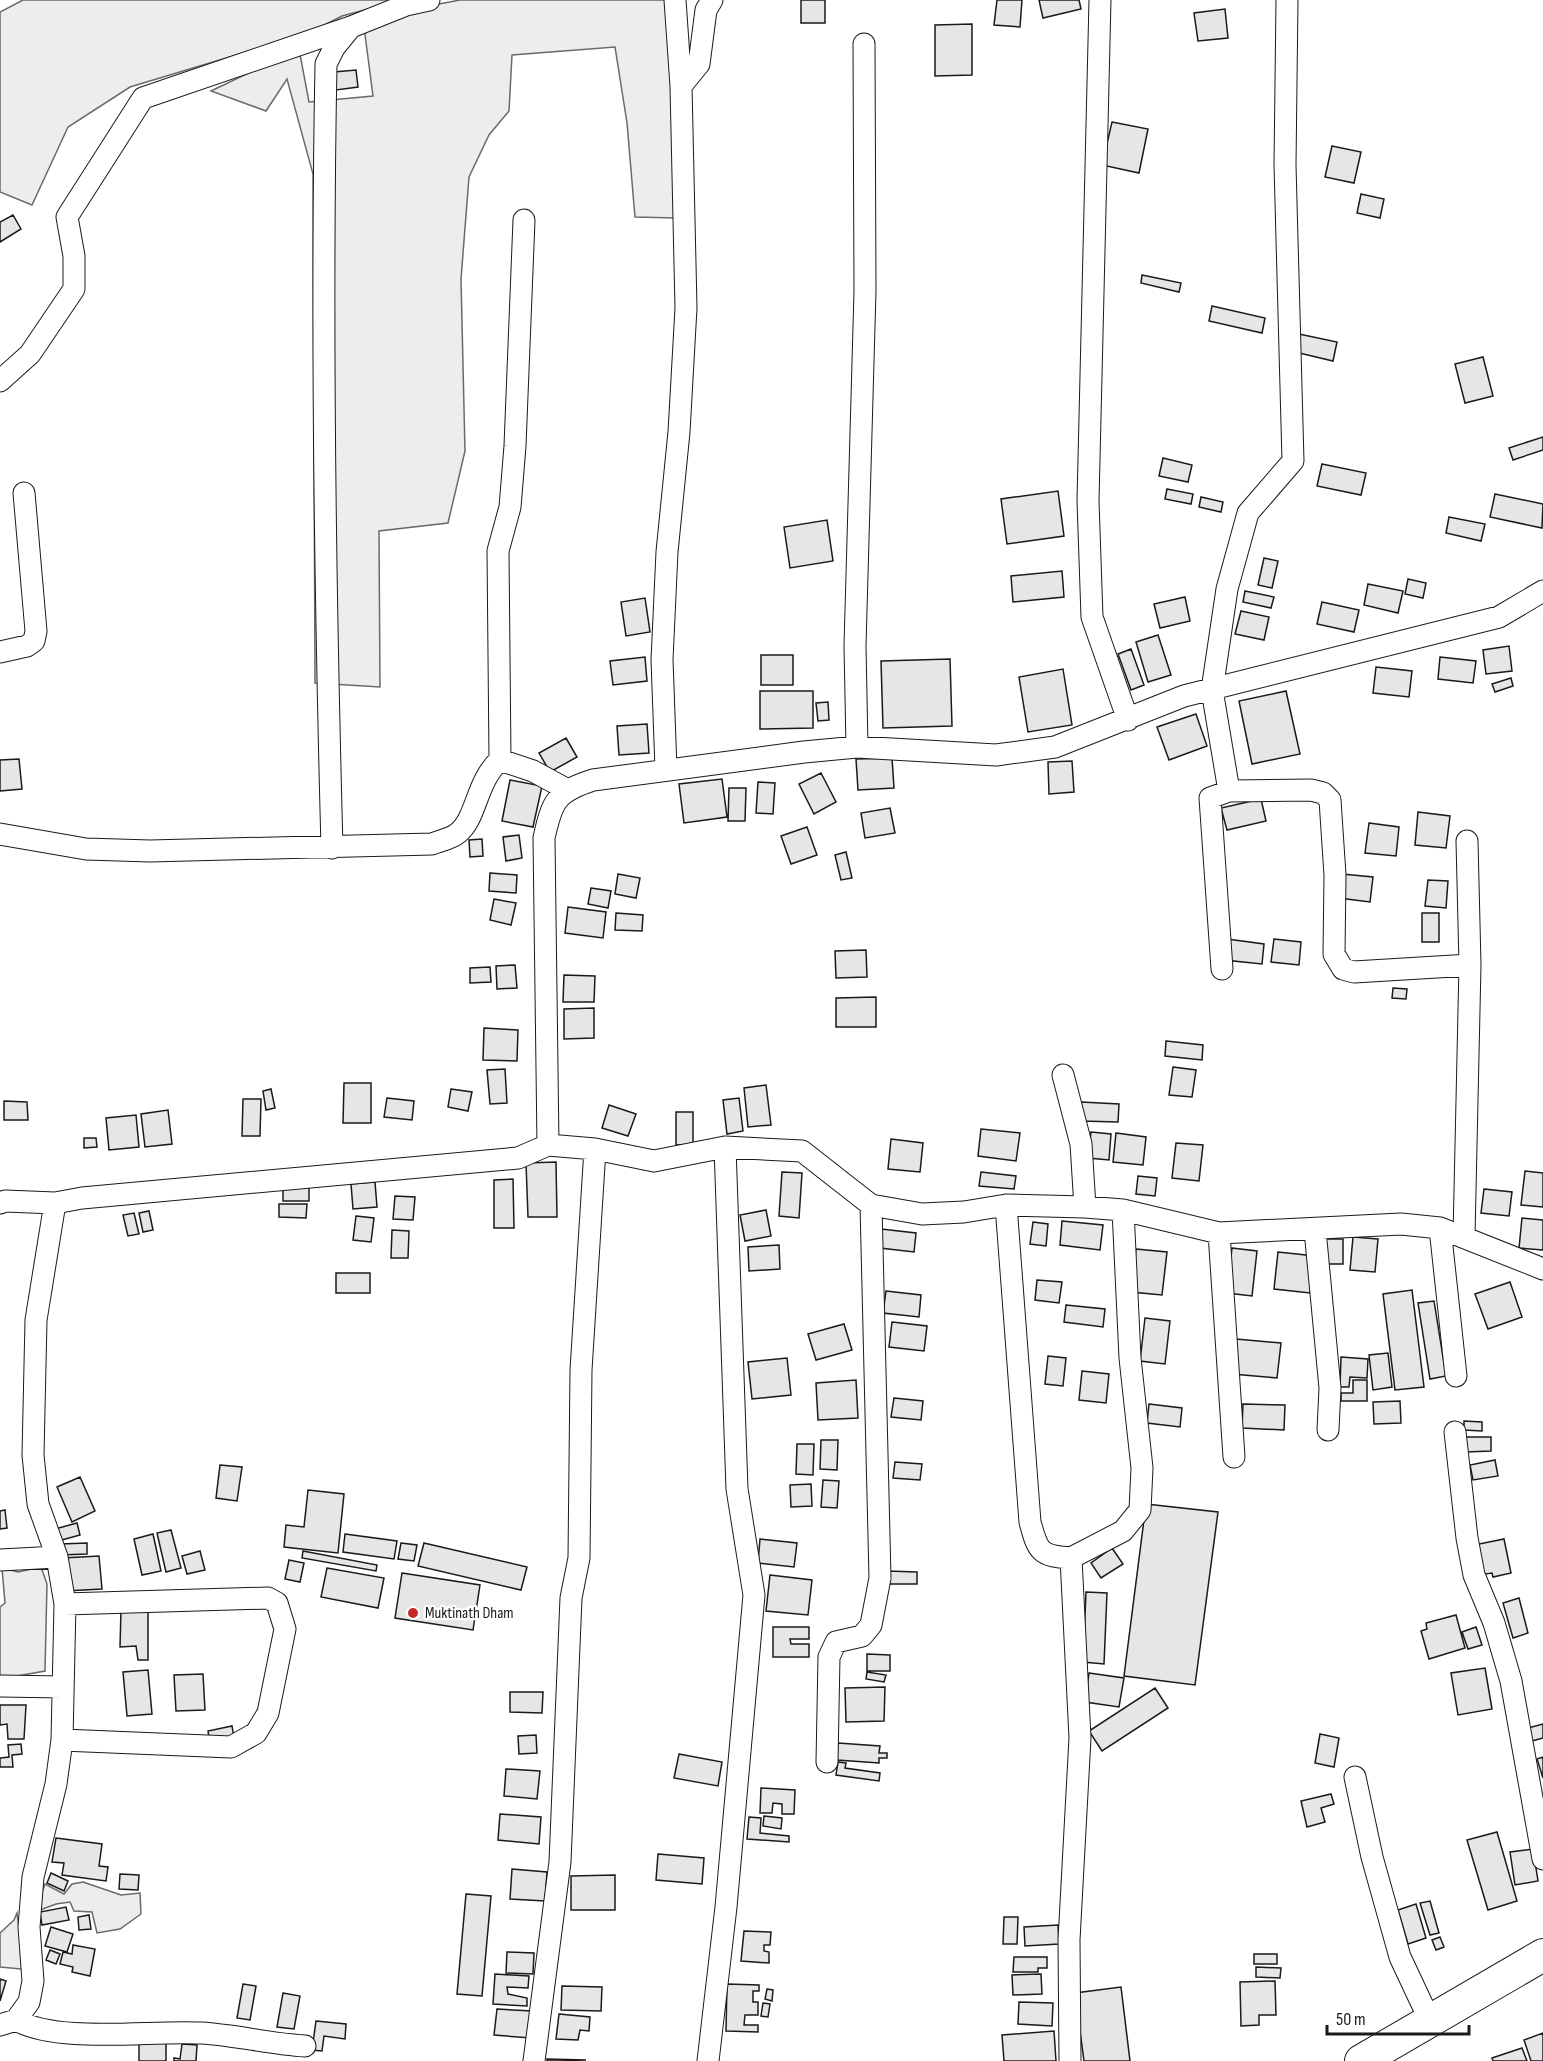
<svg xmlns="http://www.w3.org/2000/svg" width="1543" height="2061" font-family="'Sofia Sans Condensed',sans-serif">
	<rect width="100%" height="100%" fill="#fff"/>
	<path fill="#ededed" stroke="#6a6a6a" stroke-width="1.5" d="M23,0H402L342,16L309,33L130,87L68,127L32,205L0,192V12Z
		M460,0H669L676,218L635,217L627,123L615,47L512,55L509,111L489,135L469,177L461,279L465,451L448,523L379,531L380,687L315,683L313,174L287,79L266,111L211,91L299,49L309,102L373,96L364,27L418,8Z
		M41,1567L47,1584L45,1671L0,1679V1607L5,1603L2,1568L18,1572Z
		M83,1882L121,1895L140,1893L141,1914L120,1929L97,1933L92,1912L74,1911L70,1902L56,1904L35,1912L45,1884L64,1894L72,1884Z
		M17,1913L24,1967L21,1969L0,1967V1933L14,1920Z"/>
	<path fill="#e6e6e6" stroke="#1a1a1a" stroke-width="1.5" d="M801,0H825V23H801Z
		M997,0H1022L1020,27L994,25Z
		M1039,0H1079L1081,9L1043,18Z
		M1225,9L1228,38L1198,41L1194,13Z
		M972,24V75L935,76V25Z
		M356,70L358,87L336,90L334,72Z
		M1112,122L1148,129L1139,173L1102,165Z
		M1332,146L1361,152L1354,183L1325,177Z
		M1361,194L1384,199L1380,218L1357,213Z
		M13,215L21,229L0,242V222Z
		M1142,275L1181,283L1179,292L1141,283Z
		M1212,306L1265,318L1262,333L1209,321Z
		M1299,334L1337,342L1333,361L1295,352Z
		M1483,357L1493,396L1465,403L1455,364Z
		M1543,437V450L1513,460L1509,448Z
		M1163,458L1192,465L1188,482L1159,476Z
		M1322,464L1366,473L1361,495L1317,486Z
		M1167,489L1193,494L1191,504L1165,499Z
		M1058,491L1064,536L1007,544L1001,499Z
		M1495,494L1543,504L1542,528L1490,517Z
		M1201,497L1223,502L1221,512L1199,507Z
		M1449,517L1485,524L1481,541L1446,533Z
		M827,520L833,561L790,568L784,527Z
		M1264,558L1278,561L1272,588L1258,585Z
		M1062,571L1064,597L1013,602L1011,576Z
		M1408,579L1426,583L1423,598L1405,594Z
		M1368,584L1403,591L1398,613L1364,605Z
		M1245,591L1274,597L1271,608L1243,602Z
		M1185,597L1190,621L1160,628L1154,604Z
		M645,598L650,632L626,636L621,602Z
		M1322,602L1359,610L1354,632L1317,624Z
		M1241,611L1269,617L1264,640L1235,634Z
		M1158,635L1171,675L1148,682L1136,642Z
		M1509,646L1512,671L1486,674L1483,650Z
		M1131,649L1144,685L1131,690L1118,654Z
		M761,655H793V685H761Z
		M645,657L647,681L613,685L610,661Z
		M1440,657L1476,661L1473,683L1438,679Z
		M950,659L952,726L883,728L881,661Z
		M1376,667L1412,671L1409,697L1373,693Z
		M1063,669L1072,725L1028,732L1019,677Z
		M1511,678L1513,686L1495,692L1492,684Z
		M760,691H813V728L760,729Z
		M1286,691L1300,754L1252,764L1239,701Z
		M828,702L829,720L818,721L816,703Z
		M1196,714L1207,746L1169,760L1157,727Z
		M647,724L649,753L619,755L617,726Z
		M566,738L577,757L550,772L539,753Z
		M892,758L894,788L858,790L856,759Z
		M19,759L22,789L0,791V760Z
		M1072,761L1074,792L1049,794L1048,762Z
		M821,773L836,802L814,814L799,784Z
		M722,779L727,817L684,823L679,784Z
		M510,780L542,786L533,827L502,821Z
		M758,782L775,783L773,814L756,813Z
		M729,788H746L745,821H728Z
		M1261,799L1266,821L1227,830L1221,808Z
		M890,808L895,833L865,838L861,813Z
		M1418,812L1450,816L1446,848L1415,845Z
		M1369,823L1399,827L1396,856L1365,853Z
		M807,827L817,855L791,864L781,836Z
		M519,835L522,858L506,861L503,837Z
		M482,839L483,856L470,857L469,840Z
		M846,852L852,878L841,880L835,855Z
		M490,873L517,875L516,893L489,891Z
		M618,874L640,878L636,898L615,894Z
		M1342,874L1373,877L1370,902L1339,898Z
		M1428,880L1448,881L1446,908L1425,906Z
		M591,888L611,891L608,908L588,904Z
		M494,899L516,903L511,925L490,920Z
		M568,907L606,912L603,938L565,933Z
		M616,913L643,915L642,931L615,930Z
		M1422,913H1439V942H1422Z
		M1227,939L1264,944L1262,964L1224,960Z
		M1274,939L1301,942L1299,965L1271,962Z
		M866,950L867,977L836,978L835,951Z
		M515,965L517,988L497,989L496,966Z
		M490,967L491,982L470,983V968Z
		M564,975L595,976L594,1002H563Z
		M1393,988L1407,989L1406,999L1392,998Z
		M876,997V1027H836V998Z
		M594,1008V1038L564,1039V1009Z
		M484,1028L518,1030L517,1061L483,1060Z
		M1166,1041L1203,1045L1202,1060L1165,1056Z
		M1173,1067L1196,1070L1192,1097L1169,1095Z
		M505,1069L507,1103L490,1104L487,1070Z
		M344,1083H371V1123H343Z
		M766,1085L771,1125L748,1127L744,1088Z
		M271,1089L275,1108L266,1110L263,1091Z
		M451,1089L472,1092L468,1111L448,1107Z
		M387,1098L414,1101L412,1120L384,1117Z
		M739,1098L743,1131L727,1134L723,1100Z
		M243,1099H261L260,1136H242Z
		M4,1101L27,1102L28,1120H4Z
		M1081,1102L1119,1104L1118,1122L1081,1121Z
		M609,1105L636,1114L628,1136L602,1128Z
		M168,1110L172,1144L145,1147L141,1114Z
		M676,1112H693V1145H676Z
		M136,1115L139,1147L109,1150L106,1118Z
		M981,1129L1020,1133L1016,1161L978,1156Z
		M1091,1132L1111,1134L1109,1160L1088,1158Z
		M1116,1133L1146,1137L1143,1165L1113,1162Z
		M84,1138H96L97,1147L84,1148Z
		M891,1139L923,1143L920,1172L888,1169Z
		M1176,1143L1203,1145L1199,1181L1172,1178Z
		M556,1162L557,1217H528L526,1163Z
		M1525,1171L1543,1173V1207L1521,1205Z
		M782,1172L802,1173L799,1218L779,1216Z
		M981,1172L1016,1176L1014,1189L979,1186Z
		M1138,1176L1157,1178L1155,1196L1136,1194Z
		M513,1179L514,1228H494V1180Z
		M375,1182L377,1207L353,1209L351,1184Z
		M309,1185V1201H283V1186Z
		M1484,1189L1512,1192L1509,1216L1481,1213Z
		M395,1196L415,1197L413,1220L393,1219Z
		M279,1204H307L306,1218L279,1217Z
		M766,1210L771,1236L745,1241L740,1215Z
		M149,1211L153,1230L143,1232L139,1213Z
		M134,1213L139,1234L128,1236L123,1215Z
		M356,1216L374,1218L371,1242L353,1240Z
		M1522,1218L1543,1220V1250L1519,1248Z
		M1062,1221L1103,1225L1100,1250L1060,1245Z
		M1033,1222L1048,1224L1046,1246L1030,1244Z
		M881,1229L916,1233L914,1252L880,1248Z
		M392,1230L409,1231L408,1258H391Z
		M1353,1237L1378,1239L1375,1272L1350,1270Z
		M1323,1239H1343V1264H1324Z
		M779,1245L780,1269L749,1271L748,1247Z
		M1232,1248L1257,1251L1252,1296L1227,1293Z
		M1136,1249L1167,1252L1162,1295L1131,1292Z
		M1278,1252L1315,1256L1310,1293L1274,1289Z
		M336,1273H370V1293H336Z
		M1037,1280L1062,1282L1059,1303L1035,1300Z
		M1510,1282L1522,1317L1488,1329L1475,1294Z
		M1412,1290L1424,1387L1395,1390L1383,1294Z
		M886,1291L921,1295L919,1317L883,1313Z
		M1434,1301L1446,1376L1430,1379L1418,1303Z
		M1066,1305L1105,1309L1103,1327L1064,1322Z
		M1145,1318L1170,1321L1165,1364L1140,1361Z
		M892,1322L927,1326L924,1351L889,1347Z
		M844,1324L852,1350L816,1360L808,1334Z
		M1236,1339L1281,1343L1277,1378L1232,1374Z
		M1388,1353L1392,1387L1373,1390L1369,1355Z
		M1048,1356L1066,1358L1063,1386L1045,1384Z
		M1341,1357L1368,1359L1367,1378L1350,1377L1349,1387H1340Z
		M787,1358L791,1395L752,1399L748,1362Z
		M1082,1371L1109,1374L1106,1403L1079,1400Z
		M856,1380L858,1418L818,1420L816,1383Z
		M1353,1380H1367V1401H1341V1393H1353Z
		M894,1398L923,1401L921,1420L891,1417Z
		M1400,1401L1401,1423L1374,1424L1373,1402Z
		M1149,1404L1182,1408L1180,1427L1147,1423Z
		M1243,1404L1285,1405L1284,1430L1242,1428Z
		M1464,1421L1482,1422V1431L1464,1430Z
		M1466,1437H1491V1451L1466,1452Z
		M821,1440H838L837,1470L820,1469Z
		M797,1444H814L813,1475L796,1474Z
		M1495,1460L1498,1476L1473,1480L1470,1465Z
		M895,1462L922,1464L920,1480L893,1478Z
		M220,1465L242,1467L237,1501L216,1498Z
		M80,1477L95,1511L72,1522L57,1487Z
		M823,1480L839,1481L837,1508L821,1507Z
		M811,1484L812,1506L791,1507L790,1485Z
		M308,1490L344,1494L338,1553L284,1547L286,1525L304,1527Z
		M1146,1504L1218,1512L1195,1685L1124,1676Z
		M5,1510L7,1528L0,1529V1511Z
		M77,1523L80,1535L58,1541L55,1529Z
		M171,1530L181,1568L166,1572L157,1533Z
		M153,1534L161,1571L142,1575L134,1539Z
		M345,1534L397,1541L394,1559L343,1552Z
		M760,1539L797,1543L794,1567L758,1563Z
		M1504,1539L1511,1573L1493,1577L1492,1573L1479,1575L1474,1545Z
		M87,1543V1554L60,1555V1544Z
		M401,1543L417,1545L414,1561L398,1559Z
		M424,1543L527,1567L521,1590L418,1566Z
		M1112,1548L1123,1564L1101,1578L1091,1563Z
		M200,1551L205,1570L187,1574L182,1556Z
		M303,1551L377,1565L376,1571L302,1558Z
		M99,1556L102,1589L65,1591L62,1558Z
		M289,1560L304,1563L300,1582L285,1579Z
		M327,1568L384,1578L378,1608L321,1597Z
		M887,1571L917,1572V1584H886Z
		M402,1573L480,1585L473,1630L395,1618Z
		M770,1575L812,1580L808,1615L766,1611Z
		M1086,1592L1107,1593L1104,1664L1083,1662Z
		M1519,1598L1528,1633L1513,1638L1503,1603Z
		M121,1610H148V1660H138L136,1646L120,1647Z
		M1456,1615L1465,1648L1429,1659L1421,1631L1427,1629L1426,1623Z
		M773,1627H809V1639H790L791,1644H809V1657H773Z
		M1476,1627L1482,1645L1468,1649L1462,1632Z
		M867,1654L890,1655V1671H867Z
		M1485,1668L1492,1709L1458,1715L1451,1673Z
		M148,1670L152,1714L127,1716L123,1672Z
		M867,1672L886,1675L884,1682L866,1679Z
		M1089,1673L1124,1678L1119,1707L1085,1702Z
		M203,1674L205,1710L176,1711L174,1675Z
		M885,1687L884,1721L846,1722L845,1688Z
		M1155,1688L1168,1708L1102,1751L1089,1731Z
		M510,1692H543L542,1713L510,1712Z
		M0,1705H26L24,1739H8L7,1724L0,1725Z
		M1543,1724V1738L1532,1741L1528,1728Z
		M232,1726L234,1738L210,1743L208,1731Z
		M1320,1734L1339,1738L1334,1767L1315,1763Z
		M536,1735L537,1753L519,1754L518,1736Z
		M838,1743L880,1746L879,1753H887V1758H879V1763L837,1760Z
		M21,1744L22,1754L12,1755L13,1767H0V1758L9,1757L8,1745Z
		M679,1754L722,1762L718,1786L674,1778Z
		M1543,1757V1778L1537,1759Z
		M838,1762L846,1763L845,1768L880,1773L879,1781L836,1775Z
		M506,1769L540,1771L537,1799L504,1796Z
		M761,1788L795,1790L794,1814H782V1804L773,1803L772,1813H760Z
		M1331,1794L1334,1804L1321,1808L1325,1822L1307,1827L1301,1801Z
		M500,1814L541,1817L539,1844L498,1840Z
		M764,1816L782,1818L781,1829L763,1826Z
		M749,1817L761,1818L760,1833L789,1836V1842L747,1839Z
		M1497,1832L1517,1901L1488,1910L1467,1840Z
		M56,1838L102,1844L99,1866L108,1867L106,1881L62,1875L64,1863L52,1862Z
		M1533,1849L1538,1881L1515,1885L1510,1852Z
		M658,1854L704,1858L702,1884L656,1880Z
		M512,1869L547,1872L545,1901L510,1899Z
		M51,1873L68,1881L64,1891L47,1883Z
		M120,1874L139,1875L138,1890L119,1889Z
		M615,1875V1910H571V1876Z
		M466,1894L491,1896L482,1996L457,1994Z
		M1430,1901L1439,1933L1430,1935L1420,1903Z
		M1416,1904L1426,1938L1408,1944L1398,1910Z
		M66,1907L69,1920L42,1925L40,1912Z
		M89,1915L91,1929L79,1930L78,1917Z
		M1004,1917H1018L1017,1944H1003Z
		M1058,1925L1059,1944L1025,1946L1024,1927Z
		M51,1927L73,1934L67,1952L45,1946Z
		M744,1931L771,1932L770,1945H764V1951L769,1952V1963L741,1961Z
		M1440,1937L1444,1947L1436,1950L1432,1940Z
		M73,1945L95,1949L90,1976L72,1972L73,1967L60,1964L63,1952L72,1954Z
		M50,1950L60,1954L56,1964L46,1960Z
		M507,1952L534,1953L533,1974L506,1973Z
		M1254,1954H1277V1964H1254Z
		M1014,1957H1047V1968H1038V1972H1013Z
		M1256,1967L1281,1968L1280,1978L1256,1977Z
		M495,1974L529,1976L528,1988L507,1987L508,1994L527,1998V2006L493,2004Z
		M1041,1974L1042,1994L1013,1995L1012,1975Z
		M0,1979L6,1981L0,2001Z
		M1275,1981L1276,2015H1259V2025L1241,2026L1240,1982Z
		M243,1984L256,1986L250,2020L237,2018Z
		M727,1984L759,1985V1991H753V2002H758V2015H745L744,2025H758V2032L726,2031Z
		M562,1986L602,1987L601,2011L561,2010Z
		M1121,1987L1130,2061H1084L1075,1993Z
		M767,1989L773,1990L772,2001L765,1999Z
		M283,1993L300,1996L294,2029L277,2027Z
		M1019,2002L1053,2003L1052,2026L1018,2024Z
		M763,2003L770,2004L768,2017L761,2016Z
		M497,2009L532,2011L530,2038L494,2035Z
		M559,2014L590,2017L589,2031L580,2030L578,2040L556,2039Z
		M316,2021L346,2024L345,2039L324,2036L322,2051L312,2050Z
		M1054,2031L1056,2061H1004L1002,2035Z
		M1543,2033V2061H1531L1524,2040Z
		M166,2034V2061H139V2040Z
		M182,2044L197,2045L196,2061H174V2058L180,2059Z
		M1522,2048L1527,2061H1493L1492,2058Z
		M547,2059L586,2060L547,2061Z"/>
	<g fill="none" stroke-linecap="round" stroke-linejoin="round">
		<defs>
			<path id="minor" d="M675,0L681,86
				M1100,0L1088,501L1092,617L1128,720
				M1287,0L1285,165L1293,461L1248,513L1227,589L1212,690L1229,791L1311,790L1323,793L1330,800L1335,875L1334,954L1343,969L1354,972L1470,965L1464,1236
				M0,381L30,354L74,289V256L67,217L143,98L351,27L406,5L429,0
				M0,652L27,646L34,641L36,631L24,493
				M857,747L855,646L865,291L864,44
				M500,760L498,551L510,507L515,446L524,220
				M666,769L662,660L667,552L679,432L686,308L681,86L699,64L706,10L712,0
				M0,834L86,849L150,851L432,844C439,841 451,839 458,833C477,818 476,781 500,760L533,771L566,789
				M1467,841L1470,965
				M332,848C325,587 321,326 326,64L334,48L351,27
				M1222,969L1210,798L1229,791
				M1063,1075L1081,1144L1085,1207
				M548,1145L595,1149L654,1161L725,1147L802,1151L871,1205L922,1214L964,1212L1006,1205L1085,1207L1123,1210L1219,1233L1401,1224L1440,1228L1543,1269
				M0,1203L5,1201L55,1203L82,1198L518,1158L548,1145L544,838C552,801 556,792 593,780L804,752L857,747L996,755L1055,747L1184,696L1499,617L1543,591
				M1006,1205L1030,1522C1038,1552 1040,1556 1071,1558
				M1440,1228L1456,1376
				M1315,1230L1330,1388L1328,1430
				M1219,1233L1234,1457
				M1455,1432L1467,1538L1474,1575L1494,1623L1511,1681L1543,1859
				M0,1560L57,1557
				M0,1686L63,1687
				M62,1740L231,1747L256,1733L268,1713L285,1629L277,1603L268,1598L65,1604
				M827,1762L829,1657L836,1642L862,1636L871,1625L880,1578L871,1205
				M1355,1777L1372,1857L1400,1957L1430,2021
				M16,2020C59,2044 149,2030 201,2033C236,2035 270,2044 305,2046
				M0,2025L16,2020L29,2002L33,1981L29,1927L33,1877L56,1784L62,1740L65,1604L57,1557L38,1504L33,1455L36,1320L55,1203
				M534,2061L560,1862L571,1598L579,1558L581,1370L595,1149
				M708,2061L726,1907L754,1595L737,1489L725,1147
				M1070,2061L1069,1940L1080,1738L1071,1558L1123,1531L1140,1510L1142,1468L1130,1358L1123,1210"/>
			<path id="highway" d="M1361,2061L1543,1955"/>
		</defs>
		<use href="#minor" stroke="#1a1a1a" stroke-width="23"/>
		<use href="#highway" stroke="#1a1a1a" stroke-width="34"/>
		<use href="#minor" stroke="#fff" stroke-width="21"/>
		<use href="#highway" stroke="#fff" stroke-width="32"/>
	</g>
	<circle fill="#c62828" stroke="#fff" stroke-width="2" cx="413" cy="1613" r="6"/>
	<g text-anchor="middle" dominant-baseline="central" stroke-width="4.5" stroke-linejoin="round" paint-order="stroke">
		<g font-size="16" fill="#1a1a1a" stroke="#fff" text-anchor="start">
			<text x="425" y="1613">Muktinath Dham</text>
		</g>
	</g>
	<path d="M1327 2025v9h142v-9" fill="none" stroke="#1a1a1a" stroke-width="3"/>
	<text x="1336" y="2025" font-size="18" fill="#1a1a1a" stroke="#ffffff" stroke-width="4.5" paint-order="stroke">50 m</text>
</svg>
